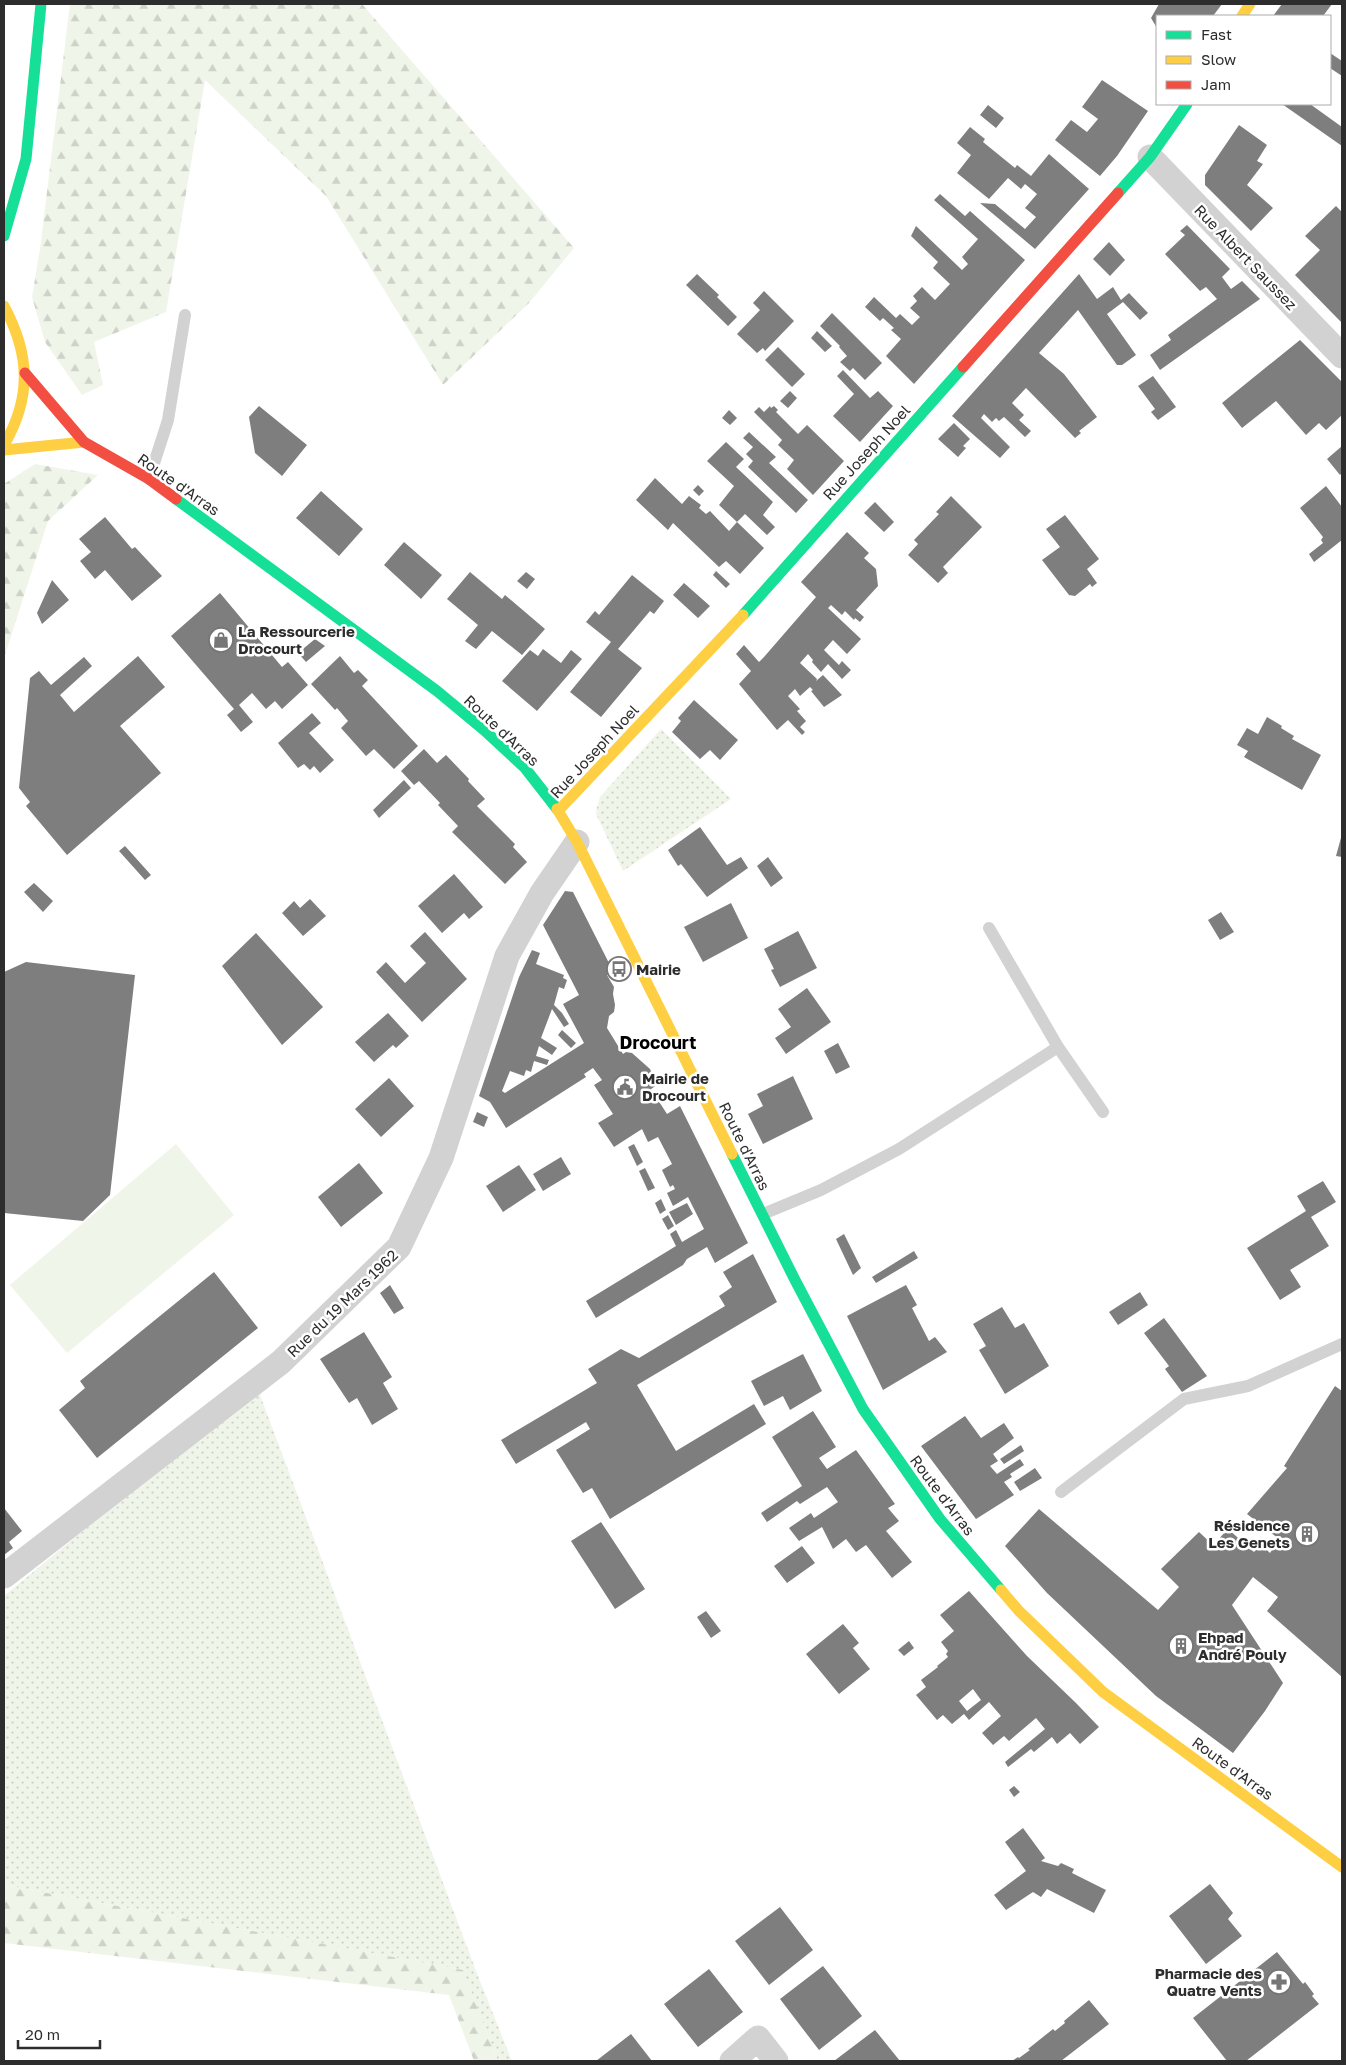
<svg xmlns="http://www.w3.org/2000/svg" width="1346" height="2065" font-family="'Golos Text',sans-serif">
	<defs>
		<pattern id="grass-dots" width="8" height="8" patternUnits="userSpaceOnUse" patternTransform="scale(1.25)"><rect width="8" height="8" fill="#f0f5ea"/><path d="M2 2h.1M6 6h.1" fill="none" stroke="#ced2c9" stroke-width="1.8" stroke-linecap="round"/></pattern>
		<pattern id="forest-firs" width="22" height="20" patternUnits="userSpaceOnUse" patternTransform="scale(1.25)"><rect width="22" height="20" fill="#f0f5ea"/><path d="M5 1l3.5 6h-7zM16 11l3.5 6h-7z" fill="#ced2c9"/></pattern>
	</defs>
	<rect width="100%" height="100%" fill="#fff"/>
	<path fill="url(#grass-dots)" d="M661,729L731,799L623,871L596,814L597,807L600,797Z
		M257,1387L478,1976L512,2061H498L462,1970L4,1885V1596Z"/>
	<path fill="url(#forest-firs)" d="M70,4H362L574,248L529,303L443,385L326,196L205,80L166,312L94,342L103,385L82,395L45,342L32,297L40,249Z
		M35,464L98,475L48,521L4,658V484Z
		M4,1885L463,1970L498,2061H474L449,1995L4,1943Z"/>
	<path fill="#f0f5ea" d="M176,1144L234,1215L67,1353L10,1285Z"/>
	<path fill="#7e7e7e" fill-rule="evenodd" d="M1159,4H1222L1213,16H1157V28L1151,18Z
		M1282,4H1332L1323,16H1273Z
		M1330,53L1342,61V76L1330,68Z
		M1102,80L1148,111L1117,156L1100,176L1055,140L1071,120L1087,132L1098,119L1082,107Z
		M1282,104H1310L1342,127V146Z
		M988,105L1004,118L996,128L980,115Z
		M1239,125L1267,145L1257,161L1263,164L1247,185L1273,208L1251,231L1205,185V175Z
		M970,127L985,139L983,142L1015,168L1017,165L1031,176L1049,154L1089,189L1035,249L980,203L995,204L1025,229L1036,217L1025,208L1037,194L1025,184L1021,189L1008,178L989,199L957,173L971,155L957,143Z
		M940,194L965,216L970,211L1025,260L914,384L886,356L901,339L891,330L894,328L883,318L880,321L865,307L874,297L896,318L900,314L912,325L920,317L910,308L917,301L913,296L922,287L935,300L950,284L933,268L938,262L911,236L916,226L962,270L968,264L962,257L978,239L934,200Z
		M1336,206L1342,212V323L1295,275L1320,250L1305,236Z
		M1187,225L1230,269L1222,277L1231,289L1242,281L1260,299L1160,370L1150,355L1171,340L1168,335L1217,299L1206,287L1200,291L1165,254L1185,235L1180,231Z
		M1109,242L1125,260L1110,276L1093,259Z
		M697,274L719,295L717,297L737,317L728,326L686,285Z
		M1079,274L1097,299L1113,287L1121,300L1129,293L1148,313L1140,320L1123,302L1107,314L1136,355L1122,365H1117L1078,310L1039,353L1064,374L1097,417L1079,431L1081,433L1075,438L1026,388L1012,403L1024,415L1019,420L1031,431L1025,437L1004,417L999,421L996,418L992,422L984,414L981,418L1010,447L1000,458L952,416Z
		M764,291L794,321L765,351L763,348L757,353L737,334L760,310L753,303Z
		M832,313L882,363L865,380L853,368L850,371L840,362L847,356L839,347L840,346L820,326Z
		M817,331L832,346L825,352L811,338Z
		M1300,340L1342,382V415L1326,430L1319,423L1306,435L1276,401L1242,428L1222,403Z
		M778,347L805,374L792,387L765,360Z
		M843,370L870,398L878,391L893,406L860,442L833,416L854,394L837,376Z
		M1153,376L1176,407L1158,420L1151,412L1155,409L1138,386Z
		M790,391L797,398L788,408L780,401Z
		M259,406L307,445L282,476L255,453L249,417Z
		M770,406L771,408L774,406L778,410L776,412L798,434L807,425L844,461L813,495L787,469L794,460L778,445L782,440L754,412L759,407L764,412Z
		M729,410L737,418L730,425L722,418Z
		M954,423L970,439L963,446L966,448L958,457L938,439Z
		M749,432L776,457L769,463L808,500L796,513L748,467L753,461L746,454L753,447L743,438Z
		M726,442L744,459L736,467L773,502L763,515L775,527L767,535L745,514L737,522L719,505L734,486L707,461Z
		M1342,446V473L1340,475L1327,459Z
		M655,478L682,504L689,496L701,505L699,508L706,514L710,511L729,531L737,522L764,548L740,574L726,561L719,567L673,523L668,530L636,500Z
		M698,485L704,491L699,496L693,490Z
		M1326,486L1342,507V540L1314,562L1309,554L1323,543L1321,540L1323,537L1300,508Z
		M321,491L363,529L339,556L296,518Z
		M951,496L982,527L943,567L948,573L938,583L908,555L918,544L914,540L939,514L936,512Z
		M875,502L894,522L884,532L864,513Z
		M1065,515L1099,559L1087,569L1097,583L1092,587L1090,584L1075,596L1069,595L1042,560L1060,547L1046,529Z
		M105,517L132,549L135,547L162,576L132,601L105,570L95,579L80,561L91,552L79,539Z
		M847,532L869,553L864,558L876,569L878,586L856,610L864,617L860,622L855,618L854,620L845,611L842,615L831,605L828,608L861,639L847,654L833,640L824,650L839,665L842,661L851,670L842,679L828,664L821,672L812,662L813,660L808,654L800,663L817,679L816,681L823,675L842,695L824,707L811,691L813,690L810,687L800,696L795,689L788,696L800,709L797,711L806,721L800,727L805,732L802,735L788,720L777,730L739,684L751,671L736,654L744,645L759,662L764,657L816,597L801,582Z
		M404,542L442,575L421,599L384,565Z
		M716,571L730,584L726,588L713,575Z
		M470,572L502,599L505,595L545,629L522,655L492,631L476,649L465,641L478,625L447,599Z
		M526,572L535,579L527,589L517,581Z
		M632,575L664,601L654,614L650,611L618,649L642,668L601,717L570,692L611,642L586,622L595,611L599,615Z
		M52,580L69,600L42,624L37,613Z
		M684,583L710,606L698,618L673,595Z
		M220,593L282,667L288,662L308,685L282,709L275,701L266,709L252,693L239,705L253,722L241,732L227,715L234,709L171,636Z
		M315,639L325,646L306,662L298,653Z
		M543,649L561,663L571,650L582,659L537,711L502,681L530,650L538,656Z
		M138,656L165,687L120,726L161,773L67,855L26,806L30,802L19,788L30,678L39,671L51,685L84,657L92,666L60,695L74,712Z
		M340,656L354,673L358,670L368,680L362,686L418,746L394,769L374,749L366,756L341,728L348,721L337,708L335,710L311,684Z
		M694,700L738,740L720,760L710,750L700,759L672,732L681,721L678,718Z
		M312,713L321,723L309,733L334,760L320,773L314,766L310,770L304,764L298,768L278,743Z
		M1267,717L1282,726L1281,728L1294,736L1292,739L1321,755L1302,790L1244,757L1248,751L1237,745L1247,728L1258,734Z
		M424,749L437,763L446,755L469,779L468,781L485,799L477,806L515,844L513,847L527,862L505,884L452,832L458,826L438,805L440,803L419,781L414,785L401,771Z
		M404,780L411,788L379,818L373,810Z
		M700,827L727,865L741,857L748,868L707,897L681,864L678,866L668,850Z
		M1342,834V857L1336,856Z
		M125,846L151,875L145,880L119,851Z
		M768,857L783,878L771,887L757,866Z
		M454,874L483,907L469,919L464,913L442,933L418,906Z
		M34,883L53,901L43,912L24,892Z
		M565,891L573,892L613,971L607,975L614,987L613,994L615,1005L614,1012L609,1016L607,1028L623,1054L626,1052L632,1053L650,1069L657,1085L651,1089L667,1114L680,1106L748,1243L715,1263L707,1247L687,1259L683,1265L596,1318L586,1301L676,1246L670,1234L676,1230L682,1242L704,1229L688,1197L673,1206L667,1193L675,1189L673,1185L670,1187L662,1170L672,1164L658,1137L648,1142L642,1129L614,1147L598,1123L613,1114L594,1085L602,1080L593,1068L584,1074L586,1077L506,1128L490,1102L479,1096L519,977L532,950L540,953L536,964L564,975L563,978L567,980L564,989L559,987L554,1005L562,1013L569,1024L564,1027L552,1009L541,1038L557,1048L552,1055L539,1046L536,1056L549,1060L547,1065L534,1061L531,1072L526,1070L524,1076L510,1071L502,1091L505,1093L584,1043L563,1004L579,995L543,925Z
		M310,899L326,916L303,936L282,913L294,901L300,908Z
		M731,903L748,938L703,962L684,927Z
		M1221,912L1234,932L1220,940L1208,920Z
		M798,931L817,968L780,987L771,970L774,969L764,949Z
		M425,932L467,979L422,1022L376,972L386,962L405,983L426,963L410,946Z
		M256,933L323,1007L282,1045L222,966Z
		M26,962L135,975L110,1195L83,1221L4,1213V972Z
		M807,988L831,1022L786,1054L775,1038L791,1027L778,1009Z
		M388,1013L409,1036L396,1048L393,1045L374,1062L355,1042Z
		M562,1030L576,1043L571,1048L558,1035Z
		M838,1043L850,1067L836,1074L824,1051Z
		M793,1076L813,1119L763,1144L748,1114L763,1106L757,1094Z
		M389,1078L414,1106L381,1137L355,1109Z
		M477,1112L488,1117L484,1127L473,1122Z
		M634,1144L643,1162L637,1166L628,1147Z
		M561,1157L571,1174L543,1191L533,1174Z
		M359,1163L383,1193L341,1227L318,1197Z
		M519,1165L536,1190L503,1212L486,1186Z
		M645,1168L655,1188L648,1191L639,1171Z
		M1323,1181L1336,1202L1311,1217L1329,1246L1290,1270L1301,1287L1280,1300L1247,1248L1306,1211L1297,1196Z
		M661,1199L666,1210L660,1214L655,1203Z
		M687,1203L693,1214L676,1225L669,1212Z
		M668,1215L674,1226L668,1230L662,1219Z
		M844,1234L861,1268L853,1275L836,1239Z
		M914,1251L918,1258L876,1283L872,1277Z
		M753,1254L777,1302L637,1385L676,1451L754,1404L766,1424L610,1519L592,1488L583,1493L556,1450L590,1429L586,1422L516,1464L501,1440L597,1383L588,1369L621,1349L639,1358L725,1306L719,1296L732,1287L723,1272Z
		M214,1272L258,1328L97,1458L59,1410L85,1388L80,1381Z
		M390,1285L404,1308L394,1314L380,1293Z
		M906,1285L917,1305L912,1308L929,1341L935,1337L947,1352L883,1390L847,1316Z
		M1140,1292L1148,1305L1118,1325L1109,1312Z
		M1002,1307L1015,1328L1024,1323L1049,1366L1005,1394L979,1350L986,1346L973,1324Z
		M1164,1318L1207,1376L1182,1392L1165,1369L1169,1366L1144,1333Z
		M364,1332L392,1377L383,1383L398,1409L372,1425L357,1398L349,1403L320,1359Z
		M803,1354L822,1391L790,1410L783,1396L764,1406L751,1381Z
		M1335,1386L1342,1391V1677L1267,1611L1278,1597L1253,1577L1232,1605L1283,1683L1265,1711L1233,1753L1156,1696L1047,1593L1005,1546L1039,1509L1158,1610L1179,1587L1161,1569L1199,1532L1213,1545L1228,1529L1254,1552L1261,1544L1270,1553L1279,1539L1247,1514L1287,1468L1284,1466Z
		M813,1411L836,1447L819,1458L827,1469L856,1450L895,1504L888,1508L899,1521L886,1531L912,1562L892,1578L866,1545L856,1552L846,1539L833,1549L822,1527L799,1541L789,1528L811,1513L814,1518L838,1502L827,1487L800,1504L797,1501L767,1522L761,1513L802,1486L772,1437Z
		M965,1416L981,1438L1004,1423L1014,1438L993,1454L998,1461L990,1466L997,1474L1020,1459L1024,1465L1010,1474L1012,1477L1004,1482L1014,1495L976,1519L921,1446Z
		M1021,1445L1024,1451L1004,1464L1000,1459Z
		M1035,1468L1042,1478L1020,1491L1014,1482Z
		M4,1508L22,1531L9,1542L13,1548L4,1555Z
		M601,1522L645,1589L615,1609L571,1541Z
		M802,1546L815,1563L787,1583L774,1566Z
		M969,1591L1027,1656L1076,1703L1099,1727L1080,1744L1070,1733L1057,1744L1052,1737L1034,1752L1031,1749L1008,1767L1005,1762L1045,1729L1036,1718L1009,1741L1004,1736L993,1745L982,1733L1001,1716L989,1702L969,1720L964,1714L952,1724L943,1715L937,1720L916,1695L926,1687L921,1680L938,1667L937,1666L948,1657L946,1654L948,1651L941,1642L954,1631L940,1615ZM973,1689L981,1700L967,1711L959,1701Z
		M706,1611L721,1631L711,1638L697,1617Z
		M843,1624L859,1643L853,1648L870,1669L839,1694L806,1654Z
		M909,1641L914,1648L904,1656L898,1650Z
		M1014,1786L1020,1792L1014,1797L1009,1790Z
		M1023,1828L1045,1858L1041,1861L1058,1866L1061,1863L1074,1869L1072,1873L1106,1890L1094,1913L1047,1889L1041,1897L1033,1892L1006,1910L994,1895L1026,1871L1005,1842Z
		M1210,1884L1233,1913L1228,1919L1242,1936L1206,1964L1169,1916Z
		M780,1907L813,1950L769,1985L735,1941Z
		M1277,1952L1303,1984L1305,1982L1314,1994L1312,1996L1319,2004L1246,2061H1227L1193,2018Z
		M823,1966L862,2016L819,2050L780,1999Z
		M709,1969L743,2012L698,2047L664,2004Z
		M1089,2000L1109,2024L1061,2061H1012L1018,2057L1019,2058L1030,2050L1028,2049L1053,2029L1055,2031L1065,2023L1064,2021Z
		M875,2030L900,2061H834Z
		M631,2034L652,2061H596Z"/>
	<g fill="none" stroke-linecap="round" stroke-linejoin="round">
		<path stroke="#d2d2d2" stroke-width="12" d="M149,479L168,420L185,315
			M1058,1047L1103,1112
			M763,1214L821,1190L899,1149L1058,1047L989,928
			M1061,1492L1184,1399L1248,1386L1342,1344"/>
		<path stroke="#d2d2d2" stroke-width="25" d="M1150,157L1342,356
			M4,1576L281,1362L399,1247L441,1158L507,956L542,893L577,842
			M732,2061L758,2038L776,2061"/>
		<path stroke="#16e098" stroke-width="11" d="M1118,193L1150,157L1187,104
			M4,236L26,159L41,4
			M176,499L437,691L484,730L525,768L557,809
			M743,615L963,367
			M732,1154L795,1280L863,1409L940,1519L1001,1590"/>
		<path stroke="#ffcf43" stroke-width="11" d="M1242,16L1250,4
			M4,306C30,354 32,397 4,445
			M4,450L84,442
			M557,809L577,842L732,1154
			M558,811L743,615
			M1001,1590L1019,1611L1103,1692L1342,1867"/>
		<path stroke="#f24e42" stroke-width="11" d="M963,367L1118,193
			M25,373L84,442L149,479L176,499"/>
	</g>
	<defs>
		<symbol id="shop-ring" viewBox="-11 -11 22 22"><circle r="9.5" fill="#fff" stroke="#767676" stroke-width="1.5"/><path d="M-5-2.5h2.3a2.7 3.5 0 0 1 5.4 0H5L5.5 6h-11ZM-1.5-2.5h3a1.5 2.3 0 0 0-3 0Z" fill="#767676"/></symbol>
		<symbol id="bus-ring" viewBox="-11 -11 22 22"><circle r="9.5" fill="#fff" stroke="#767676" stroke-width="1.5"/><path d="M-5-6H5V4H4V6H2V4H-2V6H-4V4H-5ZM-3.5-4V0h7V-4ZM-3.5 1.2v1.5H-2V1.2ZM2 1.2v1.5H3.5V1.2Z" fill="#767676"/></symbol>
		<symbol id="civic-ring" viewBox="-11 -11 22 22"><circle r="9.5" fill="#fff" stroke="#767676" stroke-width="1.5"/><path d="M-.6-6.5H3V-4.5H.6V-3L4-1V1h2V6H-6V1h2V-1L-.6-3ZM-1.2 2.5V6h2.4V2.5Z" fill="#767676"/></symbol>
		<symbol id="building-ring" viewBox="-11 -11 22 22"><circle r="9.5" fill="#fff" stroke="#767676" stroke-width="1.5"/><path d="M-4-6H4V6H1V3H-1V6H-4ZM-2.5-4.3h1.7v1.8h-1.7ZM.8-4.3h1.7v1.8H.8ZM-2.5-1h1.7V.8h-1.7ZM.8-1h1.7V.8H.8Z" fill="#767676"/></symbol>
		<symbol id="pharmacy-ring" viewBox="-11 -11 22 22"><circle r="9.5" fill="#fff" stroke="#767676" stroke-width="1.5"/><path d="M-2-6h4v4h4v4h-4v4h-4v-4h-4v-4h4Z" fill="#767676"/></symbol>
	</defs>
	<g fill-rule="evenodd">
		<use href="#shop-ring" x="207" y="626" width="28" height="28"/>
		<use href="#bus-ring" x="605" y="955" width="28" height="28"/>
		<use href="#civic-ring" x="611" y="1073" width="28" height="28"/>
		<use href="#building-ring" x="1293" y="1520" width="28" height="28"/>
		<use href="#building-ring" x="1167" y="1632" width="28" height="28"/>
		<use href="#pharmacy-ring" x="1265" y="1968" width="28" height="28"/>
	</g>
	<g text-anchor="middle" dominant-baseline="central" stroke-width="5" stroke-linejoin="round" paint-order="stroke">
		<g font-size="15" fill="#2d2d2d" stroke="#fff">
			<text transform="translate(1246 257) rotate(46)">Rue Albert Saussez</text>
			<text transform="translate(866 452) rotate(-48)">Rue Joseph Noel</text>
			<text transform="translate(179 484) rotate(35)">Route d'Arras</text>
			<text transform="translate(502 730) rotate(43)">Route d'Arras</text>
			<text transform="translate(594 751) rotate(-47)">Rue Joseph Noel</text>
			<text transform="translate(745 1146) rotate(64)">Route d'Arras</text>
			<text transform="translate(342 1303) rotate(-44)">Rue du 19 Mars 1962</text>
			<text transform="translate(943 1495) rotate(53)">Route d'Arras</text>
			<text transform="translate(1233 1768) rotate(36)">Route d'Arras</text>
		</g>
		<g font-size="15" font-weight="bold" fill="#2d2d2d" stroke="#fff" text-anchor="start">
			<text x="238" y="631">La Ressourcerie<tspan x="238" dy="17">Drocourt</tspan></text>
			<text x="636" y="969">Mairie</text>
			<text x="642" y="1078">Mairie de<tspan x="642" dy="17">Drocourt</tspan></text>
			<text x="1290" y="1525" text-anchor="end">Résidence<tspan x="1290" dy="17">Les Genets</tspan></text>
			<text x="1198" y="1637">Ehpad<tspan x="1198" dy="17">André Pouly</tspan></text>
			<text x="1262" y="1973" text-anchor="end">Pharmacie des<tspan x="1262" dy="17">Quatre Vents</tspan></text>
		</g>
		<g font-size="18" font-weight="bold" fill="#000" stroke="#fff">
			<text x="658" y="1042">Drocourt</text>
		</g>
	</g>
	<rect width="1346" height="2065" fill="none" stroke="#2d2d2d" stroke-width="10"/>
	<rect x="1156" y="15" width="175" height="90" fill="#ffffff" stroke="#ababab"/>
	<rect x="1166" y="31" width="25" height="8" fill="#16e098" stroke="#ababab"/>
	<text x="1201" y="40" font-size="15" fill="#2d2d2d">Fast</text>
	<rect x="1166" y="56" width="25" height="8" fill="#ffcf43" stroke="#ababab"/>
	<text x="1201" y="65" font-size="15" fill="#2d2d2d">Slow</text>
	<rect x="1166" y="81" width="25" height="8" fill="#f24e42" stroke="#ababab"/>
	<text x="1201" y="90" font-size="15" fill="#2d2d2d">Jam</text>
	<path d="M18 2040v8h82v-8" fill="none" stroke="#2d2d2d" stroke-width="2.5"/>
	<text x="25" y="2040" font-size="15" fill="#2d2d2d" stroke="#ffffff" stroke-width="4" paint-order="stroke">20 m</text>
</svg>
